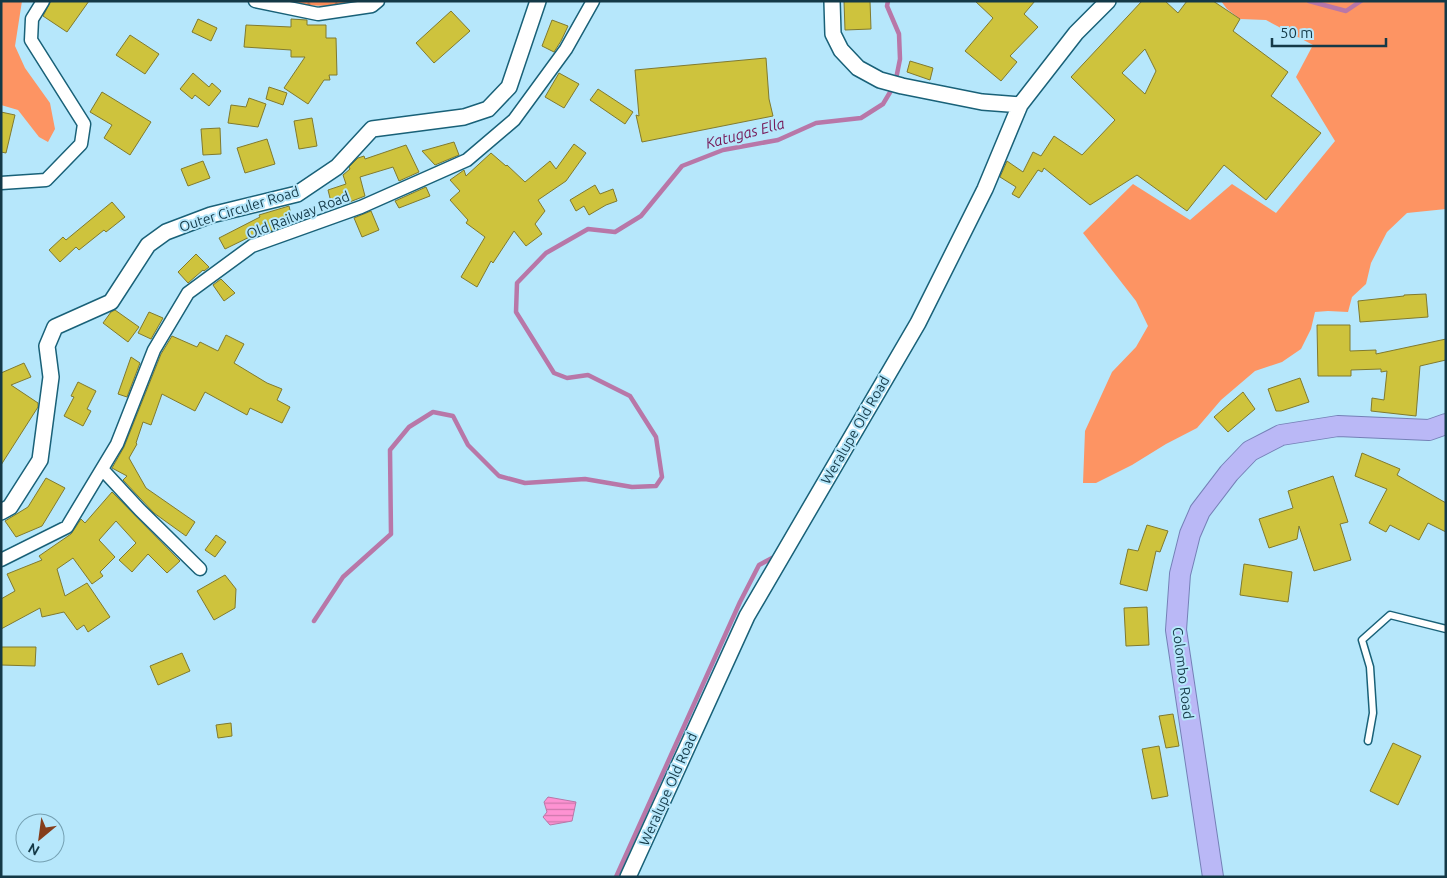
<svg xmlns="http://www.w3.org/2000/svg" width="1447" height="878" font-family="Ubuntu,sans-serif">
	<defs>
		<pattern id="forest-firs" width="22" height="20" patternUnits="userSpaceOnUse" patternTransform="scale(1.25)"><rect width="22" height="20" fill="#fa8b58"/><path d="M5 1l3.5 6h-7zM16 11l3.5 6h-7z" fill="#c9734b"/></pattern>
		<pattern id="water-rules" width="6" height="5" patternUnits="userSpaceOnUse" patternTransform="scale(1.25)"><rect width="6" height="5" fill="#fe92d2"/><path d="M0 2.5h6" fill="none" stroke="#cc78ac"/></pattern>
	</defs>
	<rect width="100%" height="100%" fill="#b6e7fb"/>
	<path fill="#fd9463" d="M1,1H22L15,46L25,68L50,103L55,129L48,142L39,137L18,110L1,105Z
		M1221,1H1446V209L1407,213L1387,232L1371,263L1366,284L1352,297L1348,312L1328,311L1315,312L1311,329L1301,349L1282,362L1255,371L1221,400L1197,428L1166,444L1132,465L1096,483H1083L1085,431L1112,372L1136,347L1148,326L1136,301L1083,233L1133,184L1190,220L1232,184L1276,213L1335,141L1296,77L1313,45L1266,20L1240,19L1227,9Z"/>
	<path fill="url(#forest-firs)" d="M276,1H375L372,7L292,5Z"/>
	<path fill="url(#water-rules)" stroke="#b877a8" d="M548,797L576,802L572,821L550,825L543,817L547,812L544,802Z"/>
	<g fill="none" stroke-linecap="round" stroke-linejoin="round">
		<path stroke="#b877a8" stroke-width="4.5" d="M1309,1L1346,11L1361,1
			M314,621L343,577L391,534L390,450L409,427L433,412L453,416L468,445L499,476L525,483L585,479L632,487L656,486L662,477L656,437L630,396L588,375L567,378L554,373L516,312L517,283L546,253L588,229L615,232L641,216L682,166L723,150L778,140L816,123L861,118L883,104L895,84L900,59L899,34L887,6L888,1
			M616,877L740,602L759,565L774,557"/>
	</g>
	<path fill="#cec33d" stroke="#807a2f" fill-rule="evenodd" d="M51,1H89L67,32L43,16Z
		M844,1H870L871,29L845,30Z
		M975,1H1035L1024,14L1038,27L1010,56L1017,62L1001,81L965,51L993,18Z
		M1142,1H1165L1178,13L1187,1H1213L1240,19L1233,31L1288,72L1271,96L1321,133L1266,200L1224,165L1187,211L1137,175L1090,205L1044,168L1042,172L1038,170L1019,198L1012,194L1016,187L1000,177L1007,161L1023,172L1033,152L1041,156L1054,136L1082,155L1115,120L1071,77ZM1145,49L1156,71L1145,94L1122,73Z
		M451,11L470,31L434,63L416,43Z
		M198,19L217,28L211,41L192,32Z
		M291,19L307,20V25H326V38H336L337,75H329L330,80H324L308,104L284,88L305,57H291V50L244,47L246,25L291,27Z
		M552,20L568,26L561,41L554,52L542,46Z
		M130,35L159,54L145,74L116,55Z
		M766,58L769,99L773,116L642,142L636,115L639,116L635,70Z
		M910,61L933,68L930,80L907,72Z
		M193,73L209,87L212,83L221,91L209,106L195,95L192,99L180,89Z
		M559,73L579,84L564,108L545,97Z
		M269,87L287,93L283,105L266,99Z
		M598,89L633,112L625,124L590,100Z
		M102,92L151,122L130,155L104,138L112,125L90,112Z
		M249,98L266,104L258,127L228,123L231,105L246,107Z
		M1,112L15,115L6,153L1,152Z
		M312,118L317,146L299,149L294,121Z
		M220,128L221,154L203,155L201,129Z
		M267,139L275,164L245,173L237,148Z
		M454,142L459,155L435,165L422,151Z
		M574,144L586,153L566,181L538,200L545,211L535,224L542,234L526,246L514,231L493,263L491,261L477,287L461,277L485,237L466,223L468,220L450,200L460,191L450,180L464,170L466,176L491,153L506,166L507,165L525,182L550,161L556,169Z
		M406,145L419,172L399,181L393,167L360,177L365,196L347,203L345,198L331,202L328,190L346,184L343,175L350,169L349,167L358,158L364,156L365,159Z
		M203,161L210,178L188,186L181,169Z
		M595,185L600,194L613,189L617,201L606,205L589,215L584,206L576,211L570,200Z
		M426,187L430,196L399,208L395,201Z
		M112,202L125,217L106,232L104,230L79,250L76,247L60,262L49,250L63,237L66,240Z
		M289,206L293,223L267,232L266,229L225,249L219,238L260,217L259,215Z
		M371,211L379,230L362,237L354,218Z
		M196,254L209,267L204,271L203,270L188,283L178,272Z
		M221,279L235,293L224,301L213,285Z
		M1426,294L1428,317L1360,322L1358,301L1404,296V295Z
		M115,310L139,327L128,342L103,323L111,312Z
		M149,312L163,318L151,339L138,333Z
		M1317,325H1350V351L1376,350V354L1446,339V360L1420,366L1416,416L1371,411L1372,398L1384,400L1387,371L1381,372V369L1351,370V376H1318Z
		M226,335L244,344L234,363L267,383L282,389L277,400L290,407L282,423L250,408L247,415L205,392L195,411L162,394L151,425L143,422L136,443L137,444L129,458L146,488L195,522L186,536L154,513L123,480L127,476L112,468L124,447L161,354L172,336L197,347L200,342L218,351Z
		M131,357L140,363L127,397L118,394Z
		M24,363L31,377L11,385L38,403V407L1,465V373Z
		M1300,378L1309,402L1281,411H1276L1268,389Z
		M78,382L96,391L87,409L91,411L83,426L64,416L74,397L71,396Z
		M1243,392L1255,409L1228,432L1214,417Z
		M1362,453L1400,469L1397,475L1446,503V532L1428,523L1419,540L1390,525L1386,532L1369,523L1387,489L1355,476Z
		M1333,476L1348,522L1340,524L1351,560L1314,571L1299,526L1297,539L1269,548L1259,519L1293,508L1288,491Z
		M46,478L65,488L42,526L16,537L5,521L28,507Z
		M112,492L180,561L167,573L148,554L132,572L119,560L136,543L116,521L99,540L115,557L100,572L103,576L92,584L73,558L57,569L65,596L87,583L110,617L88,632L84,625L77,630L64,612L42,617L40,608L1,629V599L15,591L7,574L42,560L39,556L71,534L81,519L85,523Z
		M1147,525L1168,531L1160,552L1156,551L1147,591L1120,584L1128,549L1138,551Z
		M216,535L226,542L215,557L205,550Z
		M1244,564L1292,572L1288,602L1240,595Z
		M225,575L236,589L235,608L214,620L197,591Z
		M1147,607L1149,645L1126,646L1124,608Z
		M1,647H36L35,666L1,665Z
		M182,653L190,671L158,685L150,666Z
		M1173,714L1179,746L1166,748L1159,716Z
		M231,723L232,736L218,738L216,725Z
		M1393,743L1421,756L1398,805L1370,791Z
		M1159,746L1168,796L1152,799L1142,749Z"/>
	<g fill="none" stroke-linecap="round" stroke-linejoin="round">
		<defs>
			<path id="service" d="M1368,741L1373,713L1370,667L1362,640L1390,615L1446,629"/>
			<path id="minor" d="M255,1L318,14L372,6L378,1
				M1,183L46,180L81,144L84,124L31,40L32,19L43,1
				M102,469L140,510L200,569
				M1,560L67,527L117,444L154,350L188,293L252,246L361,207L467,160L514,120L566,49L593,1"/>
			<path id="tertiary" d="M832,1L833,34L841,50L858,68L880,80L902,86L982,102L1020,105
				M1,512L10,507L40,460L51,377L47,346L55,327L111,302L148,245L166,232L211,215L297,194L337,167L372,129L464,117L488,109L509,87L538,1
				M628,877L747,616L918,323L985,189L1020,105L1076,33L1108,1"/>
			<path id="trunk" d="M1213,877L1176,630L1180,574L1190,534L1200,511L1229,473L1250,451L1281,435L1338,426L1429,430L1446,424"/>
		</defs>
		<use href="#service" stroke="#196178" stroke-width="9"/>
		<use href="#minor" stroke="#196178" stroke-width="15"/>
		<use href="#tertiary" stroke="#196178" stroke-width="18"/>
		<use href="#trunk" stroke="#7580b7" stroke-width="22"/>
		<use href="#service" stroke="#fff" stroke-width="6"/>
		<use href="#minor" stroke="#fff" stroke-width="12"/>
		<use href="#tertiary" stroke="#fff" stroke-width="15"/>
		<use href="#trunk" stroke="#bab8f6" stroke-width="20"/>
	</g>
	<g text-anchor="middle" dominant-baseline="central" stroke-width="4" stroke-linejoin="round" paint-order="stroke">
		<g font-size="14" fill="#143947" stroke="#b6e7fb">
			<text transform="translate(239 209) rotate(-17)">Outer Circuler Road</text>
			<text transform="translate(298 215) rotate(-21)">Old Railway Road</text>
			<text transform="translate(855 430) rotate(-60)">Weralupe Old Road</text>
			<text transform="translate(1183 673) rotate(83)">Colombo Road</text>
			<text transform="translate(668 789) rotate(-66)">Weralupe Old Road</text>
		</g>
		<g font-size="15" font-style="italic" fill="#751757" stroke="#b6e7fb">
			<text transform="translate(745 133) rotate(-15)">Katugas Ella</text>
		</g>
	</g>
	<rect width="1447" height="878" fill="none" stroke="#143947" stroke-width="5"/>
	<g transform="translate(40 838) rotate(209)"><circle r="24" fill="#b6e7fb" stroke="#75a1b3"/>
	<path d="M0-4L9 19L0 12L-9 19Z" fill="#853e1c"/>
	<text y="-8" font-size="14" font-weight="bold" text-anchor="middle" fill="#143947">N</text>
	</g>
	<path d="M1272 38v8h114v-8" fill="none" stroke="#143947" stroke-width="2.5"/>
	<text x="1280" y="38" font-size="15" fill="#143947" stroke="#b6e7fb" stroke-width="4" paint-order="stroke">50 m</text>
</svg>
